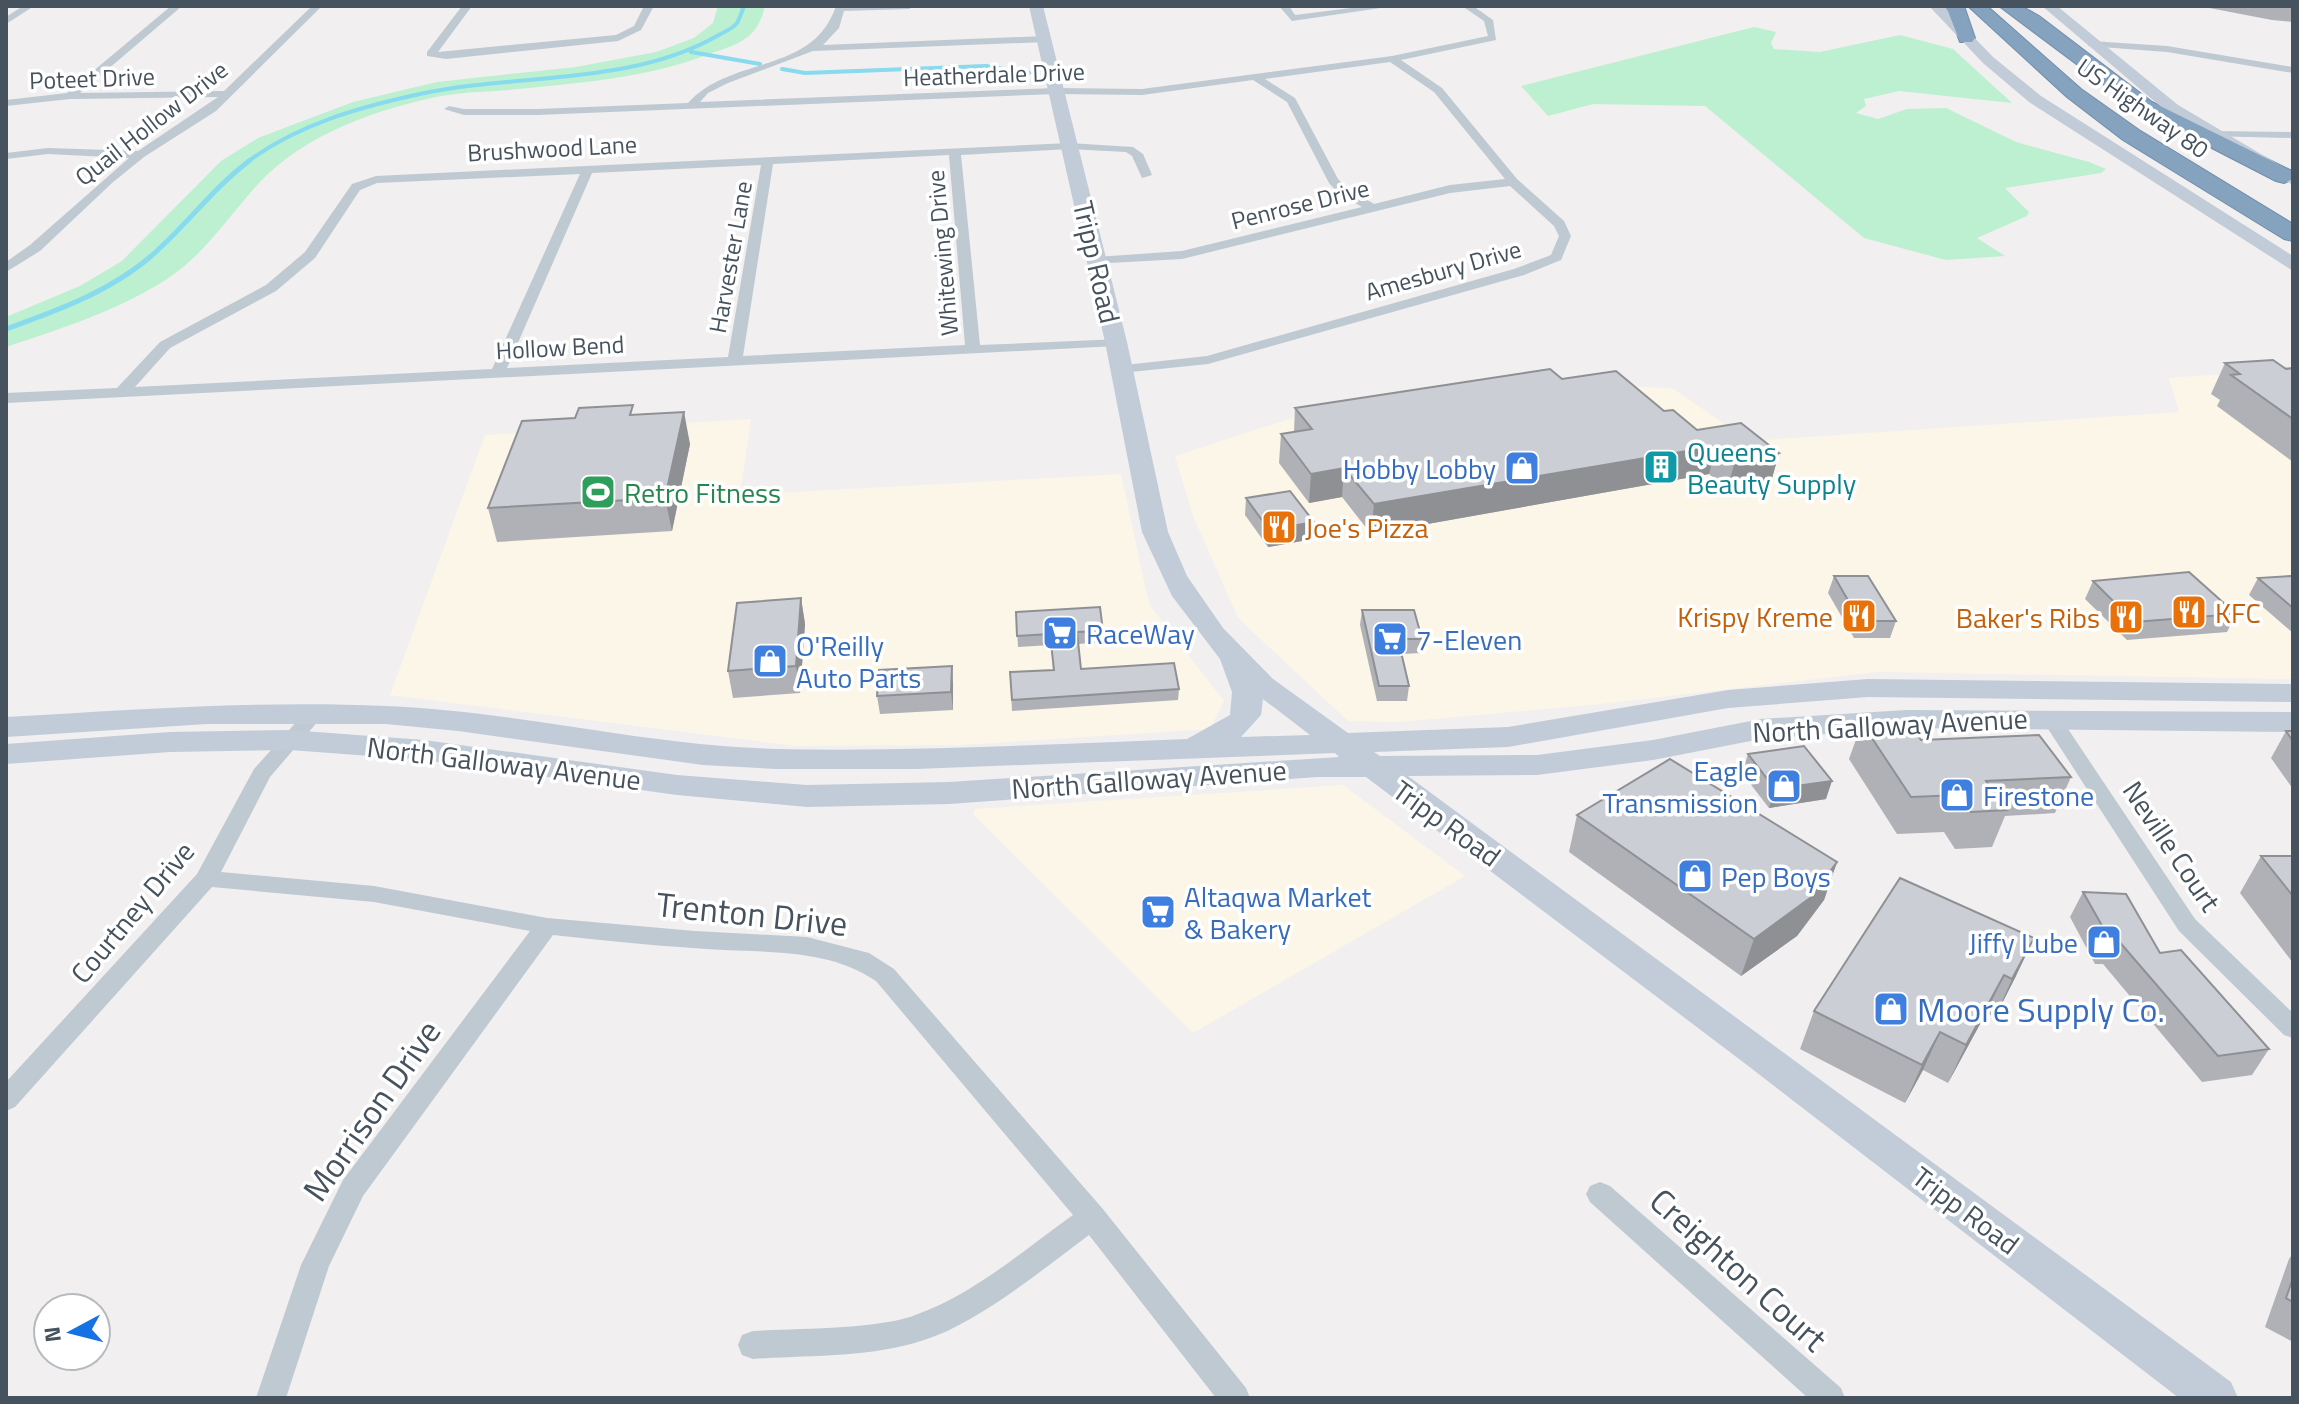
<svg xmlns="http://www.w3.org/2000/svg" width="2299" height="1404" font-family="'Titillium Web',sans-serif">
	<rect width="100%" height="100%" fill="#f1efef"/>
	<path fill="#fcf6e8" d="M2293,369V679L1877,672L1592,705L1399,722L1348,721L1238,618L1193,516L1175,456L1295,417L1504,383L1672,388L1735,431L1765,440L2179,412L2169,378Z
		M751,419L740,495L1121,474L1149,604L1224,701L1210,729L960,745L795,746L390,695L485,435Z
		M1343,785L1465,876L1193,1033L973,814L975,809Z"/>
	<path fill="#bcf0d0" d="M718,6H765C763,15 759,26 752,33C742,44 723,49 709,54C645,79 576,83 508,90C486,92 463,92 441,96C377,109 305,134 259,183C229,216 205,254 167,279C119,310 60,329 6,347V317L80,286L122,261L221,161L258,138L353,102L437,82L576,67L656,52L694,38L713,23Z
		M1754,27L1776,32L1771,43L1774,49L1820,52L1900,35L1953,49L2012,103L1899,91L1864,99L1866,106L1856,113L1878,119L1907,109L1946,108L2016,142L2089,162L2106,169L2101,173L2005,188L2029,212L2027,216L1977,238L2005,256L1946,260L1864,238L1705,106L1593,104L1548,116L1521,86Z"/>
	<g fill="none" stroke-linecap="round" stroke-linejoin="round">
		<path stroke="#88daee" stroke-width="4" d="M691,52L760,64
			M782,69L805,73L986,66L1029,73
			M246,163C296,125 359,107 420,94C517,73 629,86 717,36C723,32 733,29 737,23C740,18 742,11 744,6"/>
		<path stroke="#88daee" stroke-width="5" d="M6,329C56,311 109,292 150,257C185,227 212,189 249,161"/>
		<defs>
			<path id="highway" d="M1946,6H1964L1975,38L1972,42H1960Z
				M1968,6H1987L2081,89L2139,130L2293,224V241L2284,239L2123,140L2067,97Z
				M1999,6H2021L2039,16L2152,102L2292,171L2293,179L2284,183L2276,181L2138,110Z"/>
		</defs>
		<use href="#highway" stroke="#718dab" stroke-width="2"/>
		<path fill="#bfc9d1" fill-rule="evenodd" d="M23,6H34L6,24V17Z
			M171,6H182L80,93L224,91L312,6H322L216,111L144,157L112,183L40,251L6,272V262L30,245L129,158L48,154L6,159V153L48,148L138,151L218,97L70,99L6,106V100L67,93Z
			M462,6H472L438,52L616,35L634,26L644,6H654L641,30L618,41L446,59L427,56V52Z
			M836,6H914L909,9L844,11L839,28L823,45L1045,36L1050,39L1045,42L813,51L728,83L708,93L700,102L1056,88L1142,89L1392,56L1488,36L1484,21L1462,6H1473L1493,20L1496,40L1401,60L1442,88L1517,179L1564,221L1571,236L1561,260L1524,275L1208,364L1121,373L1114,369L1116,366L1207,356L1514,269L1551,255L1559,236L1554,226L1510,186L1450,193L1182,259L1091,264L1089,261L1096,257L1182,251L1362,207L1339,194L1329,183L1287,102L1253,80L1142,95L1056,94L537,115H464L444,109L449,106L464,109H537L688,103C731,55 813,75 836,6ZM1390,62L1434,92L1505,179L1450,185L1374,204L1347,188L1338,179L1295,98L1265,79Z
			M1279,6H1289L1295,15L1367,6H1394L1292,21Z
			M2091,41L2167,46L2293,67V73L2167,52L2088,46Z
			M2212,131L2293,132V138L2208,136V132Z
			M1069,143L1133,147L1143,154L1152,175L1142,178L1132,156L1126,152L1069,149L961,155L980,345L1121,339V345L1116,346L6,403V393L117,388L160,342L266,285L305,252L352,184L376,176ZM949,155L965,345L743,356L773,164ZM761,165L728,357L507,368L592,173ZM580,174L492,369L135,387L170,348L276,291L315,258L360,190L377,183Z
			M315,707L325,713L270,777L221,872L374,886L547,918L695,931L807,937L869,953L894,969L1102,1208L1246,1388L1250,1398H1216L1089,1235C1043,1269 978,1323 924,1340C871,1358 808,1355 753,1359L742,1355L738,1345L742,1335L753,1331C797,1328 879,1330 918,1314C975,1293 1024,1250 1073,1215L876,981C823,945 755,954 693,948C646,945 600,940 553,935L363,1196L329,1266L286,1398H256L301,1265L343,1180L530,931L374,902L212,887L15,1107L6,1111V1082L197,874L254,769L308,709Z
			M2051,712L2058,714L2195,919L2293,1013V1038L2284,1035L2179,931L2041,718Z
			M1600,1182L1610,1186L1841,1388L1845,1398H1808L1590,1202L1586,1194L1590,1186Z"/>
		<path fill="#c1ccd8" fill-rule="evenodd" d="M1029,6H1043L1127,342L1168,532L1187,576L1223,628L1273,679L1348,733L1508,727L1728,690L1868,679L2293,684V702L1868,697L1728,708L1508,747L1374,752L1380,756L1537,755L1653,740L1761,719L1906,710L2293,712V732L1906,728L1761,739L1653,760L1537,775L1408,776L2231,1382L2238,1398H2179L1747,1065L1366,777H1317L949,804L807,807L677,795L424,760L290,750L170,752L6,764V744L170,732L290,730L424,740L677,775L807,785L949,782L1339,757L1335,753L916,769H776L703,765L458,731L386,724H207L6,737V717C132,710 260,700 386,706C517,711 646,746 777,749C914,752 1051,744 1187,739L1230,715L1232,692L1220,659L1172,596L1142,532L1105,342ZM1263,699L1310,735L1241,737L1261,715Z
			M1929,6H1944L1993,57L2041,96L2293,256V271L2029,102L1983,63Z
			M2042,6H2057L2178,105L2293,173V185L2166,111Z"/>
		<use href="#highway" fill="#85a2bf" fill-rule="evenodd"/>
	</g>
	<path fill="#afb1b6" d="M2199,6H2293V22L2272,20Z
		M2225,363L2293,368V462L2217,406L2220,400L2211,394Z
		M1562,379L1664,411L1697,430L1779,453L1771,482L1727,490L1709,474L1371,534L1342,497L1309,503L1279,463L1281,434L1294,432L1295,408Z
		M635,414L690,444L672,531L497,542L488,508Z
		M1246,498L1314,522L1313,539L1268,547L1245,515Z
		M1834,576L1896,621L1890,638H1854L1828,593Z
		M2293,577V633L2249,595L2258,578Z
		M2093,581L2236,614L2227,632L2127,640L2085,599Z
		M801,598L805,624L800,693L733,698L728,671Z
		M1362,610L1422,639L1421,653L1401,654L1409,686L1407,701H1377L1360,625Z
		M1016,612L1103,631L1104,642L1078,644L1081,669L1179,689L1178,700L1012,711L1010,672L1053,670L1051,645L1018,647Z
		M953,683V710L880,714L877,696Z
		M1862,723L1921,740L2071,777L2055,813L2005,816L1992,847L1955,849L1944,832L1897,834L1849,759Z
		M2286,731H2293V789L2271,758Z
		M1748,754L1826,799L1769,808L1742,773Z
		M1577,815L1837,862L1824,900L1797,936L1741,976L1569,852Z
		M2261,856H2293V963L2240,893Z
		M1900,878L2016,976L1995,1017L1986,1013L1948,1083L1923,1070L1905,1103L1800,1049L1814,1011Z
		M2083,892L2160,953L2269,1049L2252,1075L2202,1082L2103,964H2095L2070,917Z
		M2293,1253V1342L2265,1327L2289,1259Z"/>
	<path fill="#8e9094" d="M684,412L690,444L672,531L665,498Z
		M1716,446L1709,474L1371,534L1374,504Z
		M1779,453L1771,482L1727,490L1735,461Z
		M1344,468L1342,497L1309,503L1311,474Z
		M1314,522L1313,539L1268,547L1269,530Z
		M801,598L805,624L800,693L796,666Z
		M952,666L953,683V710L951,692Z
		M1832,781L1826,799L1769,808L1775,789Z
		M1837,862L1824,900L1797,936L1741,976L1754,939Z
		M2034,938L2016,976L1995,1017L2012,979Z
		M2004,975L1986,1013L1948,1083L1966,1045Z
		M1940,1032L1923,1070L1905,1103L1922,1065Z"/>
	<path fill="#cbced4" stroke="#8e9094" stroke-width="2" d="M2273,360L2286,369L2293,368V419L2231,375L2240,374L2225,363Z
		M1550,369L1562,379L1616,371L1664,411L1673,410L1697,430L1741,423L1779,453L1735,461L1716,446L1374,504L1344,468L1311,474L1281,434L1312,429L1295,408Z
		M633,405L630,415L684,412L665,498L488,508L522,421L575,418L579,408Z
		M1290,491L1314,522L1269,530L1246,498Z
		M2189,572L2236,614L2134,622L2093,581Z
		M1834,576H1868L1896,621H1860Z
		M2291,576L2293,577V608L2258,578Z
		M801,598L796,666L728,671L737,603Z
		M1100,607L1103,631L1077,632L1081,669L1174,663L1179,689L1012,700L1010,672L1054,670L1050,634L1017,636L1016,612Z
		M1362,610H1414L1422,639H1398L1409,686H1379Z
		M952,666L951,692L877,696L879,670Z
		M1908,721L1921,740L2039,735L2071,777L1986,781L2007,810L1971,812L1959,795L1911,797L1862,723Z
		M2286,731H2293V741Z
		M1804,746L1832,781L1775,789L1748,754Z
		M1670,759L1837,862L1810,898L1754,939L1577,815Z
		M2261,856H2293V896Z
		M1900,878L2034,938L2012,979L2004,975L1966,1045L1940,1032L1922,1065L1814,1011Z
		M2083,892L2126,894L2160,953L2181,950L2269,1049L2218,1056L2117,939L2109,938Z
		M2293,1278V1302L2286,1298Z"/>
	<defs>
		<symbol id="building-square" viewBox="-11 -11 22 22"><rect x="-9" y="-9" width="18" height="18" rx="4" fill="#0f9aa8" stroke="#fff"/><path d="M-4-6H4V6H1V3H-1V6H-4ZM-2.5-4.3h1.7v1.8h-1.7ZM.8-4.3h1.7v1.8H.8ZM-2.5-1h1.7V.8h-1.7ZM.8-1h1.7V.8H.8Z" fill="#fff"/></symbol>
		<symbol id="shop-square" viewBox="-11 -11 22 22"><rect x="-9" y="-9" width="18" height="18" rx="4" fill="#3f7fe0" stroke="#fff"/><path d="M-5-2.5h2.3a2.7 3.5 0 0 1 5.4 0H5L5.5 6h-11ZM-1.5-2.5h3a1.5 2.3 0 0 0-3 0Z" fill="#fff"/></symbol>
		<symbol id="stadium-square" viewBox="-11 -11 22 22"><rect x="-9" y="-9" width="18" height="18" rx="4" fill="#2e9e5b" stroke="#fff"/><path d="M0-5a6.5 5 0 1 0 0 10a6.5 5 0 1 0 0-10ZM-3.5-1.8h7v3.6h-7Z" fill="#fff"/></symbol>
		<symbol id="restaurant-square" viewBox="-11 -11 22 22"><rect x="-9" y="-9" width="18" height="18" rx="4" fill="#e8710a" stroke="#fff"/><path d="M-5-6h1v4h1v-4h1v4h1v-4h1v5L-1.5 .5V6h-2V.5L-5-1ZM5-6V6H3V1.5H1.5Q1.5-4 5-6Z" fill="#fff"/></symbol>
		<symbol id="supermarket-square" viewBox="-11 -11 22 22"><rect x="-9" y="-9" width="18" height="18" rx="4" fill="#3f7fe0" stroke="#fff"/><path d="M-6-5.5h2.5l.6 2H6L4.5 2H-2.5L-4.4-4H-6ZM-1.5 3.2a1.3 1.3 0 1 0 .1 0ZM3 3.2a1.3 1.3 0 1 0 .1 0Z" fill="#fff"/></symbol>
	</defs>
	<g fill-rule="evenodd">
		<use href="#building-square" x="1641" y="447" width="40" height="40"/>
		<use href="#shop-square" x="1502" y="448" width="40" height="40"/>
		<use href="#stadium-square" x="578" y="472" width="40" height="40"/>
		<use href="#restaurant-square" x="1259" y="507" width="40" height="40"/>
		<use href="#restaurant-square" x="2169" y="592" width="40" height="40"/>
		<use href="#restaurant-square" x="1839" y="596" width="40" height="40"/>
		<use href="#restaurant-square" x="2106" y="597" width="40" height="40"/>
		<use href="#supermarket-square" x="1040" y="613" width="40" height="40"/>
		<use href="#supermarket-square" x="1370" y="619" width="40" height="40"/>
		<use href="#shop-square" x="750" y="641" width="40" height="40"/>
		<use href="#shop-square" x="1764" y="766" width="40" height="40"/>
		<use href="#shop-square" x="1937" y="775" width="40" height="40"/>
		<use href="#shop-square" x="1675" y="856" width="40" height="40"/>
		<use href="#supermarket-square" x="1138" y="892" width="40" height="40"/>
		<use href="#shop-square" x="2084" y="922" width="40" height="40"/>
		<use href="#shop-square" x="1871" y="989" width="40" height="40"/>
	</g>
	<g text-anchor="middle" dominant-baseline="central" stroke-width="7" stroke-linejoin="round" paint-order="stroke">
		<g font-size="24" fill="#46525d" stroke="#fff">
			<text transform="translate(994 74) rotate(-2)">Heatherdale Drive</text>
			<text transform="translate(92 78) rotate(-2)">Poteet Drive</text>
			<text transform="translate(2143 108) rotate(35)">US Highway 80</text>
			<text transform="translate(151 123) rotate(-38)">Quail Hollow Drive</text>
			<text transform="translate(552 148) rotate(-3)">Brushwood Lane</text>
			<text transform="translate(1300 204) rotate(-14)">Penrose Drive</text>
			<text transform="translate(942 253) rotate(-95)">Whitewing Drive</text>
			<text transform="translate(730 257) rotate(-80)">Harvester Lane</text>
			<text transform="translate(1443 270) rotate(-16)">Amesbury Drive</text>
			<text transform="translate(560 347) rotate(-3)">Hollow Bend</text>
		</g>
		<g font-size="28" fill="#46525d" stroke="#fff">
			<text transform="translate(1097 262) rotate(77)">Tripp Road</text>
			<text transform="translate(1890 725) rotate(-3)">North Galloway Avenue</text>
			<text transform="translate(504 763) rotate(7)">North Galloway Avenue</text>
			<text transform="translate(1149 779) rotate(-4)">North Galloway Avenue</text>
			<text transform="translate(1447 823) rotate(36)">Tripp Road</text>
			<text transform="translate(2172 846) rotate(56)">Neville Court</text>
			<text transform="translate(132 912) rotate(-50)">Courtney Drive</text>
			<text transform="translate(1966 1210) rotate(37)">Tripp Road</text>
		</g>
		<g font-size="28" fill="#0d838f" stroke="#fff" text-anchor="start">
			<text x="1687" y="451">Queens<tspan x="1687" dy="32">Beauty Supply</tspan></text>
		</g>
		<g font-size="28" fill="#366cbe" stroke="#fff" text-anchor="start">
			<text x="1496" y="468" text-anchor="end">Hobby Lobby</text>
			<text x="1086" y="633">RaceWay</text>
			<text x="1416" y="639">7-Eleven</text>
			<text x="796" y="645">O'Reilly<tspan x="796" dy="32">Auto Parts</tspan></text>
			<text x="1758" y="770" text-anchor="end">Eagle<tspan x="1758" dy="32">Transmission</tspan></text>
			<text x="1983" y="795">Firestone</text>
			<text x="1721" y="876">Pep Boys</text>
			<text x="1184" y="896">Altaqwa Market<tspan x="1184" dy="32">&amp; Bakery</tspan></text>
			<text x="2078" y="942" text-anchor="end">Jiffy Lube</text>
		</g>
		<g font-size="28" fill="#27864d" stroke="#fff" text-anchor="start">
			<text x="624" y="492">Retro Fitness</text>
		</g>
		<g font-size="28" fill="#c56008" stroke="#fff" text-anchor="start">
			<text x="1305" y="527">Joe's Pizza</text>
			<text x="2215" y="612">KFC</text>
			<text x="1833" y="616" text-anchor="end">Krispy Kreme</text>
			<text x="2100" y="617" text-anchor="end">Baker's Ribs</text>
		</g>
		<g font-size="34" fill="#46525d" stroke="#fff">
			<text transform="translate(752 913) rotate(6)">Trenton Drive</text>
			<text transform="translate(371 1110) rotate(-55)">Morrison Drive</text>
			<text transform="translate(1739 1269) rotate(42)">Creighton Court</text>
		</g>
		<g font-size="34" fill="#366cbe" stroke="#fff" text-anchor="start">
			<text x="1917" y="1009">Moore Supply Co.</text>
		</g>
	</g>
	<rect width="2299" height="1404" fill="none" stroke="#46525d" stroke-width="16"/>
	<g transform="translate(72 1332) rotate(263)"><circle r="38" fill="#ffffff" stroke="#b5babe" stroke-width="2"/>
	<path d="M0-6L14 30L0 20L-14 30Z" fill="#1572e5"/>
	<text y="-12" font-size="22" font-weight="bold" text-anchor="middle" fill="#46525d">N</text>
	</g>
</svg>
